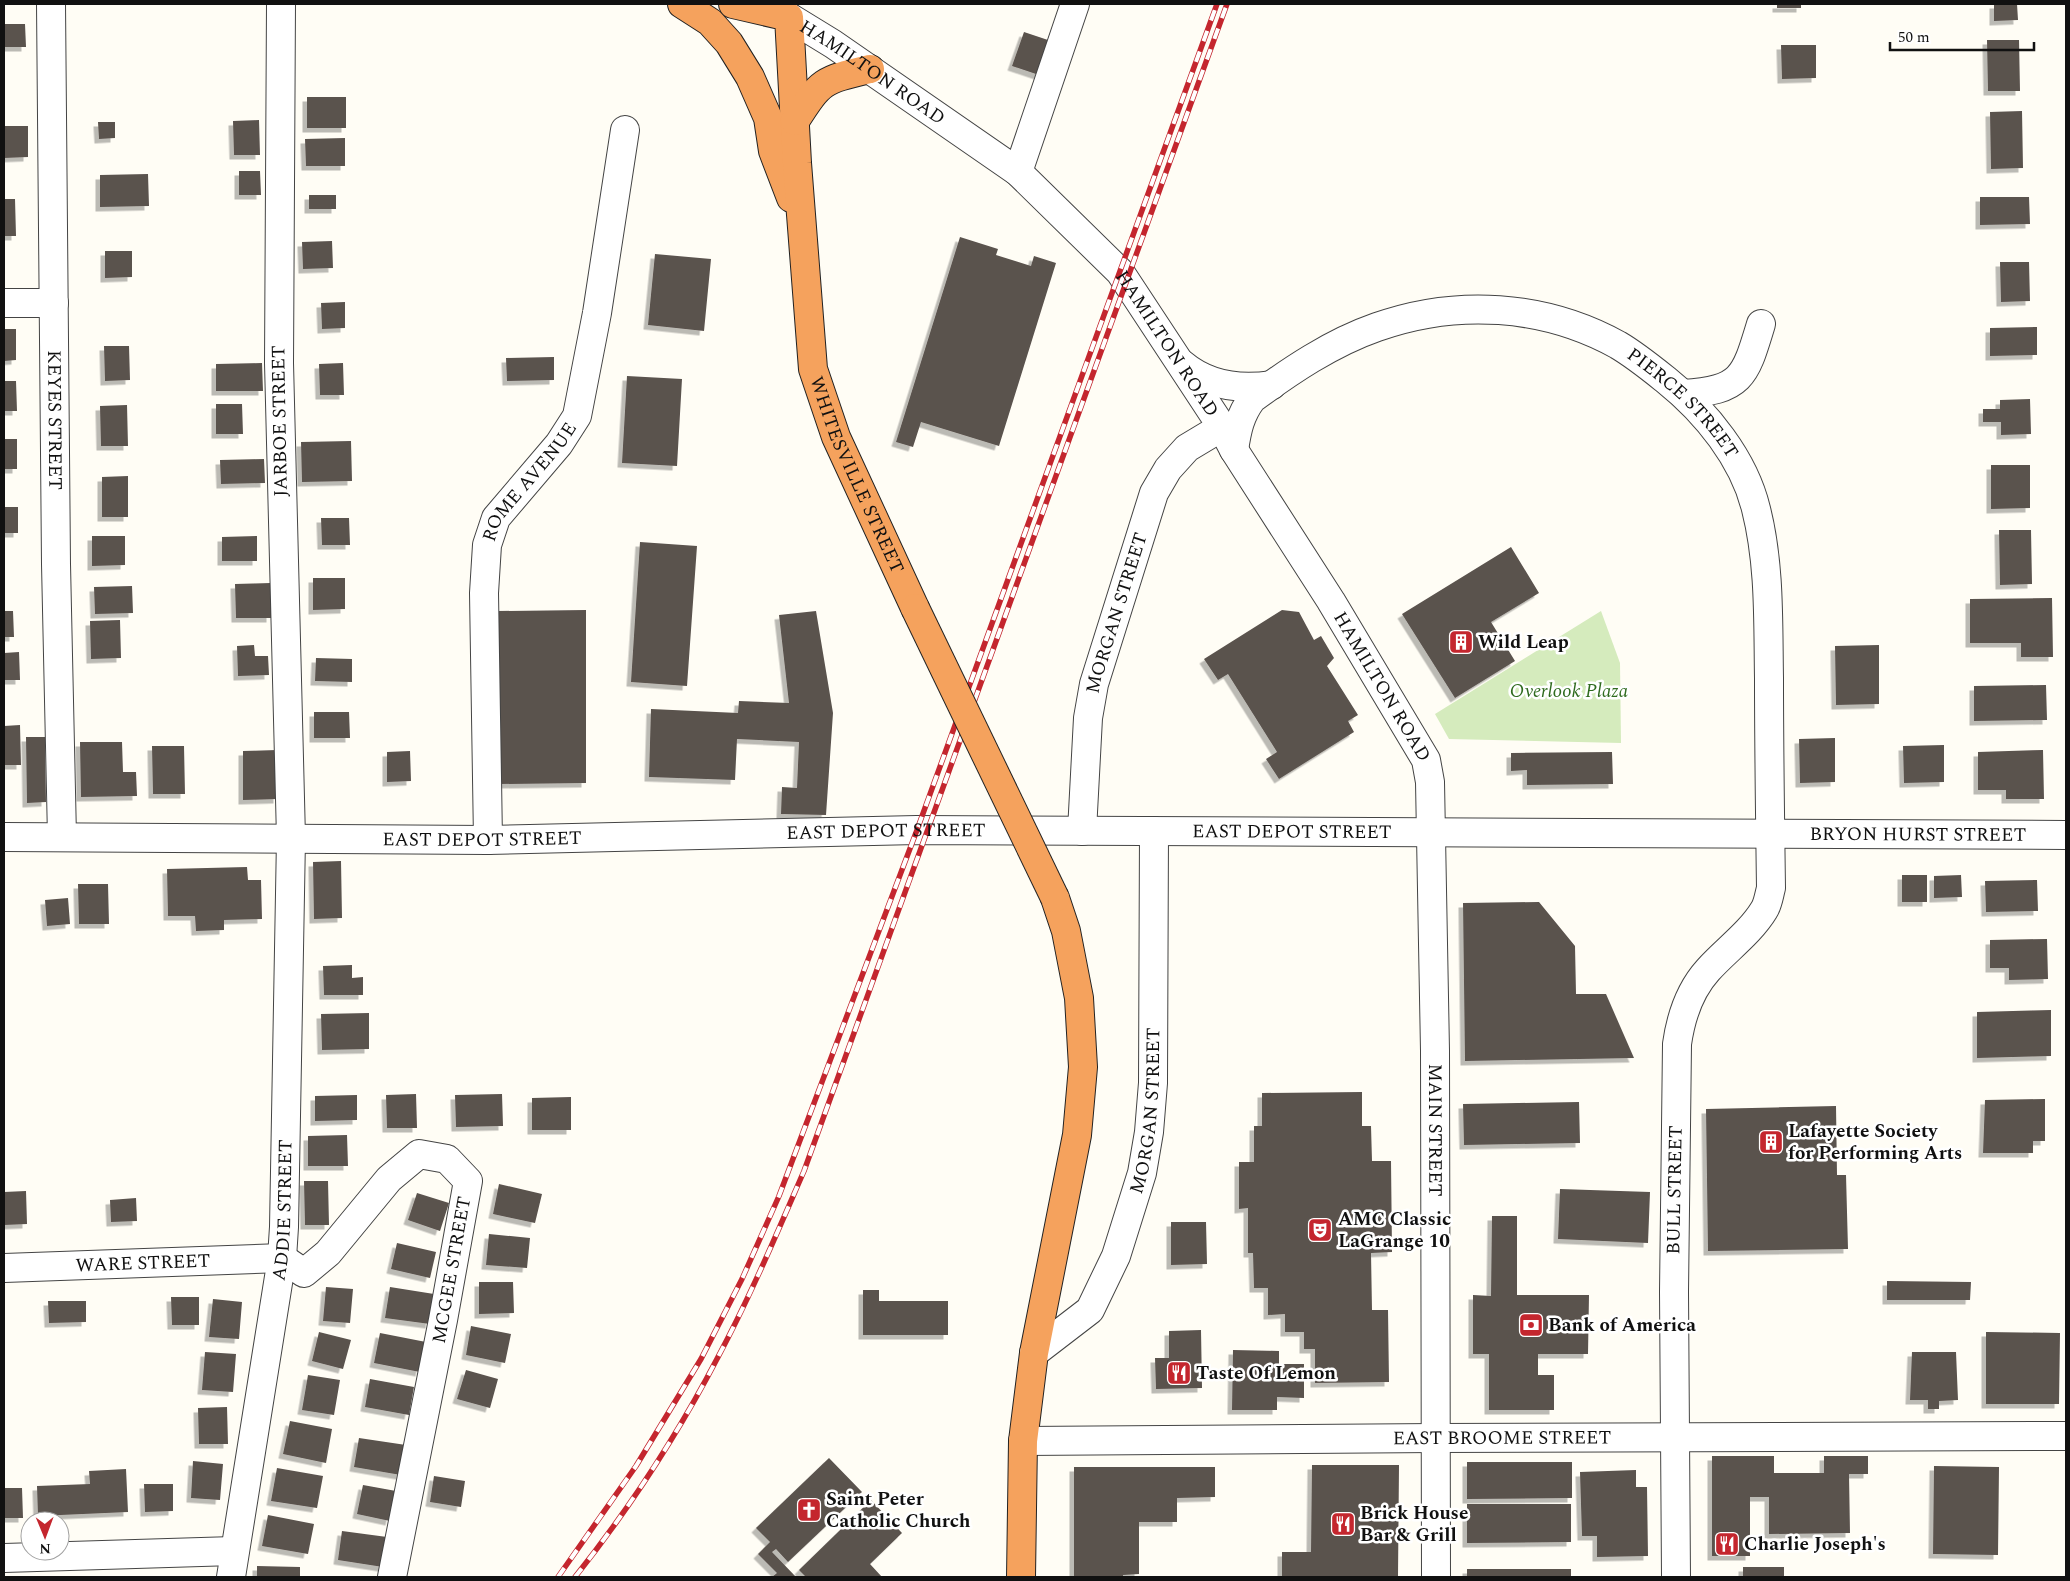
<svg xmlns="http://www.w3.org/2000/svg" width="2070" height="1581" font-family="Spectral,serif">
	<defs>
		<filter id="shadow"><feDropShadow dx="-4.5" dy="4.5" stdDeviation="0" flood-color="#0004"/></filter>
	</defs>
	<rect width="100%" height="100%" fill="#fffdf5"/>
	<path fill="#d5ebbd" d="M1601,611L1620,663L1621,743L1449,739L1435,714Z"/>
	<path fill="#5a524d" filter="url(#shadow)" d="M1777,4H1801V8H1777Z
		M1994,4H2017L2018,20L1994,21Z
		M4,24H25L26,47H4Z
		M1024,32L1051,41L1039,75L1012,66Z
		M1987,40H2019L2020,91H1988Z
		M1781,45H1816V78L1782,79Z
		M307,97H346V128H307Z
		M2022,111L2023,168L1991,169L1990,112Z
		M259,120L260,155H234L233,121Z
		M98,122H115V138L99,139Z
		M4,126H28V157L4,158Z
		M345,138V166H306L305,139Z
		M239,171H260L261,195H239Z
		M148,174L149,206L100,207V175Z
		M309,195H336V209H309Z
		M1980,197H2029L2030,224L1980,225Z
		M4,199H15L16,236H4Z
		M960,237L998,249L996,255L1031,266L1034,256L1056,263L999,446L921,422L913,447L896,442Z
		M332,241L333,268L303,269L302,242Z
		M105,251H132V277L105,278Z
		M655,254L711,259L704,331L648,325Z
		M2000,262H2029L2030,301L2001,302Z
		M345,302V328L322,329L321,303Z
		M2037,327V355L1990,356V328Z
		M4,329H16V360L4,361Z
		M104,346H129L130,380L105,381Z
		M554,357V380L507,381L506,358Z
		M262,363L263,391H216V364Z
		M343,363L344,395H320L319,364Z
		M627,376L682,379L677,466L622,463Z
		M4,381H16L17,411H4Z
		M2030,399L2031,434L2001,435V422H1983V409H2000V400Z
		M216,404H242L243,434H216Z
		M127,405L128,446H101L100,406Z
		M4,439H17V469H4Z
		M351,441L352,481L302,482L301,442Z
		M264,459L265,483L221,484L220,460Z
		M1991,465H2030V508L1991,509Z
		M128,476V517H102V477Z
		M4,507H18V533H4Z
		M321,518H349L350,545H322Z
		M1999,530H2031L2032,584L2000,585Z
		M92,536H125V565L92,566Z
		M257,536V561H222V537Z
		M640,542L697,546L687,686L631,682Z
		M1511,547L1539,593L1491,622L1515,661L1455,698L1402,614Z
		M313,578H345V609L313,610Z
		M271,583V618H236L235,584Z
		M132,586L133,613L95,614L94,587Z
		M2052,598L2053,657H2021V643H1970V599Z
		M586,610V783L498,784L497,611Z
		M1282,610L1299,612L1314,640L1321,636L1334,658L1327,666L1358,715L1348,721L1354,732L1279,779L1266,759L1277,752L1228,674L1218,680L1204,659Z
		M4,611H13L14,637H4Z
		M816,611L833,713L826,815L781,814L782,787L797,788L799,742L737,739L735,780L649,777L651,709L738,713L739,701L789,703L779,615Z
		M120,620L121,658L91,659L90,621Z
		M254,645L255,656H268L269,675L238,676L237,646Z
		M1879,645V704L1836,705L1835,646Z
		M19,652L20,680H4V653Z
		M316,658L352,659V682L315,681Z
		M2046,685L2047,720L1974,721V686Z
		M314,712H349L350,738H314Z
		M20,725L21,765H4V726Z
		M26,737H45L46,802L27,803Z
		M1835,738V782L1800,783L1799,739Z
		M80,742H122L123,772H136L137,796L81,797Z
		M1944,745V782L1904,783L1903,746Z
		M152,746H184L185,794H153Z
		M277,750L278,799L243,800V751Z
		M2043,750L2044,799H2006V790H1978V752Z
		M410,751L411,781L387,782V752Z
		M1612,752L1613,784L1527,785V770L1511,771V753Z
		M341,861L342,918L314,919L313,862Z
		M247,867L248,880H261L262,919L224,920V930L196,931L195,916H168L167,869Z
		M1902,875H1927V902H1902Z
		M1961,875L1962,897L1934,898V876Z
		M2037,880L2038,911L1986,912L1985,881Z
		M78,884H108L109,924H79Z
		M68,898L70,924L47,926L45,900Z
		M1539,902L1575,946L1576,994H1606L1634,1058L1465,1061L1463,903Z
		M2047,939L2048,979L2009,980V968H1990V940Z
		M352,965V978L363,977V995H324L323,966Z
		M2051,1010V1056L1977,1058V1012Z
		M369,1013V1049L322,1050L321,1014Z
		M1362,1092V1126H1371L1372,1161H1391L1392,1252L1371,1253L1372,1310H1388L1389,1382L1315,1383V1349H1304V1332H1285V1314L1268,1315V1288H1254L1253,1253H1248V1208L1239,1209V1162H1254V1126H1262V1093Z
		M416,1094L417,1128H387L386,1095Z
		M502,1094L503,1126L456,1127L455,1095Z
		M357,1095V1120L315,1121V1096Z
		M571,1097V1130H532V1098Z
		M2045,1099V1141H2033V1153H1983L1985,1100Z
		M1579,1102L1580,1143L1464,1145L1463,1104Z
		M1836,1106L1837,1175H1846L1848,1249L1708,1251L1706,1109Z
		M347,1135L348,1166H308V1136Z
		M304,1181H328L329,1225H305Z
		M499,1184L542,1194L535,1223L493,1214Z
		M1560,1189L1650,1192L1648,1243L1558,1239Z
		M26,1191L27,1224L4,1225V1192Z
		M417,1193L449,1203L440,1231L408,1220Z
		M136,1198L137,1221L111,1222L110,1200Z
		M1492,1216H1517V1295H1589L1588,1354H1538V1375H1554V1410H1489V1354H1473V1295L1491,1296Z
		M1171,1222H1206L1207,1264L1171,1265Z
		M489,1234L530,1238L527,1268L486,1265Z
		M397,1243L436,1252L430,1278L391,1269Z
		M1887,1281L1971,1282L1970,1300H1887Z
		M479,1282H513L514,1313L479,1314Z
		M326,1287L353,1289L350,1323L323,1321Z
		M390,1287L434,1294L430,1324L385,1318Z
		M863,1290H879V1301H948V1335H863Z
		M171,1297H199V1325H172Z
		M213,1299L242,1302L239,1339L209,1337Z
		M48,1301H86V1322L49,1323Z
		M471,1326L511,1334L505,1363L466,1355Z
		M1201,1330L1202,1388L1156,1389L1155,1358H1169V1331Z
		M319,1332L351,1340L343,1369L312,1361Z
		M1986,1332L2060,1333L2059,1404H1986Z
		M380,1333L426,1342L420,1372L374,1363Z
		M1233,1350L1279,1351V1364H1304V1398L1277,1397V1410H1232Z
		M205,1352L236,1354L233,1392L202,1390Z
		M1912,1352H1956L1958,1400L1939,1401V1409H1928V1400H1910Z
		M466,1370L498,1379L490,1408L457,1399Z
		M308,1375L340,1380L334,1415L302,1410Z
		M370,1379L414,1387L409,1415L365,1407Z
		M227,1407L228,1444H199L198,1408Z
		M290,1421L332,1429L326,1463L283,1454Z
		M359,1438L406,1445L401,1475L354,1467Z
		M1712,1456H1774V1473H1824V1456H1868V1474H1849L1850,1533L1769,1534V1497H1750V1556H1712Z
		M829,1458L862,1492L788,1562L776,1549L772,1552L796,1577H772L777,1573L758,1554L770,1542L756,1528Z
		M193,1461L223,1464L220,1500L191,1498Z
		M1467,1462H1572V1498L1467,1499Z
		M1312,1465H1399L1398,1577H1282V1552H1311Z
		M1934,1466L1999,1467L1998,1555L1933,1554Z
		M1074,1467H1215V1497L1177,1498V1522H1139V1574L1123,1575V1577H1074Z
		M277,1468L323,1476L317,1508L271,1501Z
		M126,1469L128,1512L38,1516L37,1486L90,1484L89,1471Z
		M1636,1470V1487H1647L1648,1556L1597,1557V1536H1582L1580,1472Z
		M434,1476L465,1481L461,1507L430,1502Z
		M144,1484H173V1511L145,1512Z
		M363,1485L396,1491L390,1521L357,1514Z
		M4,1488H22L23,1518H4Z
		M871,1500L902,1533L870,1564L882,1577H806L799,1570Z
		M1467,1504H1571V1542L1467,1543Z
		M268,1515L314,1524L308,1554L262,1546Z
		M342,1531L387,1537L383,1567L338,1560Z
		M257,1566L300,1567V1577H257Z
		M1743,1567H1784V1577H1743Z
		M1467,1569H1571V1577H1467Z"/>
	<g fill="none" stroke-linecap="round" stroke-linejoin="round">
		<defs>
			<g id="minor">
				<path id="s1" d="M51,4L56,564L62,837"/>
				<path id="s2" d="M789,17L833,44L1018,172L1120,272L1222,427L1234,450L1331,601L1426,760L1430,782L1435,1051L1436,1577"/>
				<path d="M1018,172L1075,4"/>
				<path d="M4,303H54"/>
				<path d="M1182,364C1208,386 1239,390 1272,385"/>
				<path d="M1683,394C1742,390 1745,377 1761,324"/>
				<path id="s3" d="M1234,450C1237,430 1240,415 1252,399C1290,371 1331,343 1377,327C1456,299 1544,304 1618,345C1635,355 1651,368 1666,380C1706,412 1744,459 1756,509C1770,564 1768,622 1769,678C1769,748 1770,818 1771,888C1769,895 1768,904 1764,910C1750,933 1726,950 1708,970C1689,991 1681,1016 1677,1044L1674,1292L1676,1577"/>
				<path id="s4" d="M1082,831L1088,718L1094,684L1154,493L1168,469L1187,448L1222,427"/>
				<path id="s5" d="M4,837L488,840L917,830L2066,835"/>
				<path id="s6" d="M488,840L484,593L487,545L496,518L559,444L577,416L597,313L625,130"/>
				<path id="s7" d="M4,1268L282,1258L304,1273L328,1253L389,1179L419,1154L447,1159L468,1181L443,1320L392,1577"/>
				<path id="s8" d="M1034,1353L1090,1310L1116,1256L1142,1173L1149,1132L1153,1083L1154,831"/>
				<path id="s9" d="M1023,1441L1436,1438L2066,1436"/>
				<path d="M4,1558L234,1551"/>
				<path id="s10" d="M231,1577L282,1258L284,1227L291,838L279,363L281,4"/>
			</g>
			<g id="highway">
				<path d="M682,4L710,22L729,43L750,77L768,118L773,151L791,198"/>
				<path id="s11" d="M733,4L789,17L797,163L813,369L836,437L915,608"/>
				<path d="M795,121C821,80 823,80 870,69"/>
				<path d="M1021,1577L1023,1441L1034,1353L1077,1135L1083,1067L1079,998L1066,931L1055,898"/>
			</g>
		</defs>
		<use href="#minor" stroke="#444" stroke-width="30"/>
		<use href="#highway" stroke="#222" stroke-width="30"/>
		<use href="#minor" stroke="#fff" stroke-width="28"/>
		<use href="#highway" stroke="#f5a25d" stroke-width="28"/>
		<defs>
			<path id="rail" d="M558,1577L636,1466L701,1359L742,1279L779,1196L917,830L1217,4
				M575,1577C629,1509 678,1434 718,1357C750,1297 777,1233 804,1171L1227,4"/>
		</defs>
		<use href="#rail" stroke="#c4262e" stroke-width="5.5"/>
		<use href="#rail" stroke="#fff" stroke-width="4" stroke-dasharray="11" stroke-linecap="butt"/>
		<defs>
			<path id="highway-bridge" d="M915,608L1055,898"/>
		</defs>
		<use href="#highway-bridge" stroke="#222" stroke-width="30" stroke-linecap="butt"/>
		<use href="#highway-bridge" stroke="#f5a25d" stroke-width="28"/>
	</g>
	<defs>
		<symbol id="building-square" viewBox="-11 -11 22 22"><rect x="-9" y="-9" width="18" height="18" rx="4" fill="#c4262e" stroke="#fff"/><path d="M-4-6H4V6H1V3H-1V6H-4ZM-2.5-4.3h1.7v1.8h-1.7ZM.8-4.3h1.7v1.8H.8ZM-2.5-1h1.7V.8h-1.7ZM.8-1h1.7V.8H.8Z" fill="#fff"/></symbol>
		<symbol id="theatre-square" viewBox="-11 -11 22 22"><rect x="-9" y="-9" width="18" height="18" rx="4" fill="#c4262e" stroke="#fff"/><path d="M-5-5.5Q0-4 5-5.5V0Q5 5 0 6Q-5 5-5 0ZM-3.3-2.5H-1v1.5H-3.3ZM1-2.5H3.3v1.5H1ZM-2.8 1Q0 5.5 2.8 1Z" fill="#fff"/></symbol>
		<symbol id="bank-square" viewBox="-11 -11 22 22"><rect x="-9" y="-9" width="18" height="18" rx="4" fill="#c4262e" stroke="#fff"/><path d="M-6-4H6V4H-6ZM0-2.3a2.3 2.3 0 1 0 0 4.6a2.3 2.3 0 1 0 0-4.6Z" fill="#fff"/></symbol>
		<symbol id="restaurant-square" viewBox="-11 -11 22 22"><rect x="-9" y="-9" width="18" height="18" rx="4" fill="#c4262e" stroke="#fff"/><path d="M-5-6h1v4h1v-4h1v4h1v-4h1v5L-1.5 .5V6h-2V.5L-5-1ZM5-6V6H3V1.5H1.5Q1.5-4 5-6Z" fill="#fff"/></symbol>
		<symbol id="church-square" viewBox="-11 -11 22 22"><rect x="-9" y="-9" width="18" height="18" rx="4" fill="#c4262e" stroke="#fff"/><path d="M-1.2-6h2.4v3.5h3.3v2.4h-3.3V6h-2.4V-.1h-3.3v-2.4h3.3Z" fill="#fff"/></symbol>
	</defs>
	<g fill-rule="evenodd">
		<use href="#building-square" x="1447" y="628" width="28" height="28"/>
		<use href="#building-square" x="1757" y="1128" width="28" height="28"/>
		<use href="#theatre-square" x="1306" y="1216" width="28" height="28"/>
		<use href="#bank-square" x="1517" y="1311" width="28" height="28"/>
		<use href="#restaurant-square" x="1165" y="1359" width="28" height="28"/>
		<use href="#church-square" x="795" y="1496" width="28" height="28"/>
		<use href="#restaurant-square" x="1329" y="1510" width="28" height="28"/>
		<use href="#restaurant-square" x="1713" y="1530" width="28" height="28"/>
	</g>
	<g text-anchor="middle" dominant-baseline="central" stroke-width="5" stroke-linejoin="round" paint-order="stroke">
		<g font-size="19" fill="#111" stroke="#fff">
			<text stroke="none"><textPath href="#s2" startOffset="100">HAMILTON ROAD</textPath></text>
			<text stroke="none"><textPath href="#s2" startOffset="505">HAMILTON ROAD</textPath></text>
			<text stroke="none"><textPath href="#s3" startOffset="536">PIERCE STREET</textPath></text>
			<text stroke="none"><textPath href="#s1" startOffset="416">KEYES STREET</textPath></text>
			<text transform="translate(280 421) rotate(-91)">JARBOE STREET</text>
			<text stroke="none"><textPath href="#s11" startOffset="525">WHITESVILLE STREET</textPath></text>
			<text stroke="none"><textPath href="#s6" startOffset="372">ROME AVENUE</textPath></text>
			<text stroke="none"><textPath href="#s4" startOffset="222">MORGAN STREET</textPath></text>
			<text stroke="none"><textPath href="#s2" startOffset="910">HAMILTON ROAD</textPath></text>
			<text stroke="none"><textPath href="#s5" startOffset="882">EAST DEPOT STREET</textPath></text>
			<text stroke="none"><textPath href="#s5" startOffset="1288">EAST DEPOT STREET</textPath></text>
			<text stroke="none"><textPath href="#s5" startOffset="1914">BRYON HURST STREET</textPath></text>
			<text stroke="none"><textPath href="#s5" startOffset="478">EAST DEPOT STREET</textPath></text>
			<text stroke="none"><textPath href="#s8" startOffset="280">MORGAN STREET</textPath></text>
			<text stroke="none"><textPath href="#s2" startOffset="1366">MAIN STREET</textPath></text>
			<text transform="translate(1675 1190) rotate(-89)">BULL STREET</text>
			<text stroke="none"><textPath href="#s10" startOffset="371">ADDIE STREET</textPath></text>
			<text stroke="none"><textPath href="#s7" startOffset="139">WARE STREET</textPath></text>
			<text transform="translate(452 1270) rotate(-80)">MCGEE STREET</text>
			<text stroke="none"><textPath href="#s9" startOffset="479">EAST BROOME STREET</textPath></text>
		</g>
		<g font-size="19" font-weight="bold" fill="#111" stroke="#fff" text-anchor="start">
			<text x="1478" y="642">Wild Leap</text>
			<text x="1788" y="1131">Lafayette Society<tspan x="1788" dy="22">for Performing Arts</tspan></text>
			<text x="1338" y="1219">AMC Classic<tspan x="1338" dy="22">LaGrange 10</tspan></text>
			<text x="1548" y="1325">Bank of America</text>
			<text x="1196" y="1373">Taste Of Lemon</text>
			<text x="826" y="1499">Saint Peter<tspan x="826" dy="22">Catholic Church</tspan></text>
			<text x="1360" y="1513">Brick House<tspan x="1360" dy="22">Bar &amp; Grill</tspan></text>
			<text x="1744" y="1544">Charlie Joseph's</text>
		</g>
		<g font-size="19" font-style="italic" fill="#2f6b1f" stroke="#fff">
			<text x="1569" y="691">Overlook Plaza</text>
		</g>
	</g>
	<rect width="2070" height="1581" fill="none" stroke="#111111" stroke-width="10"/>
	<g transform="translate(45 1536) rotate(179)"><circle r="24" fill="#ffffff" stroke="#a0a0a0"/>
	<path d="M0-4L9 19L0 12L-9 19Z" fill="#c4262e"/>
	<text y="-8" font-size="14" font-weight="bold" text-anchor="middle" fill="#111111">N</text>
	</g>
	<path d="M1890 42v8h144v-8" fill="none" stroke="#111111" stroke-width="2.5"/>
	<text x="1898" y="42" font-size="15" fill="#111111" stroke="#ffffff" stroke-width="4" paint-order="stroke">50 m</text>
</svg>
